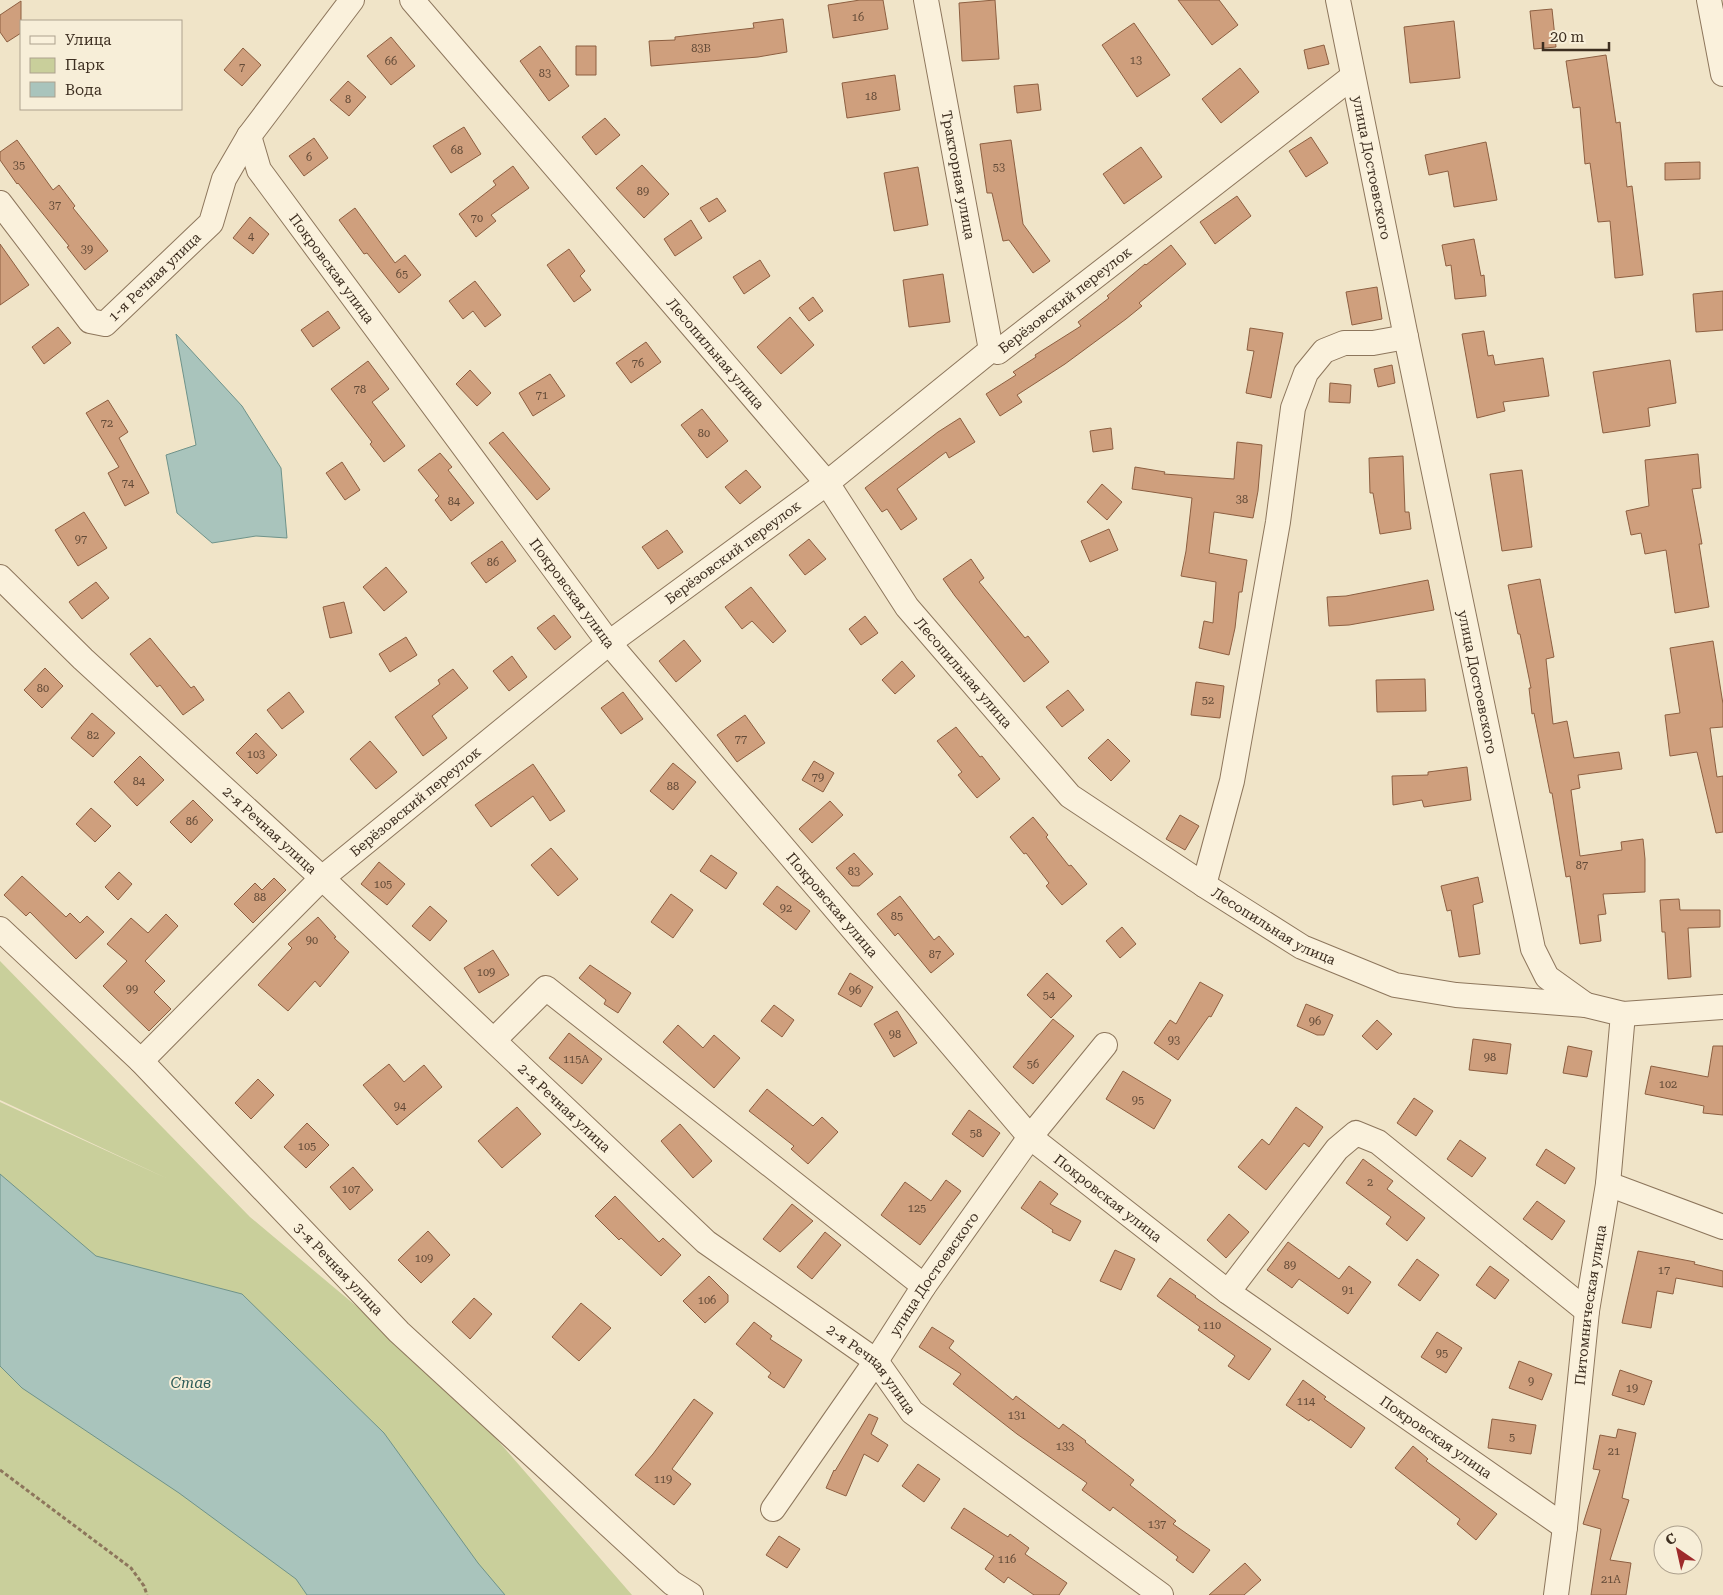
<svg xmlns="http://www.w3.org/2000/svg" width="1723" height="1595" font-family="'Roboto Serif',serif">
	<rect width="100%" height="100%" fill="#f0e4c8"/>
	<path fill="#c9cf9b" d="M0,961L250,1217L448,1383L632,1595H0V1102L166,1178L0,1100Z"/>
	<path fill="#a9c4bc" stroke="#6f938a" d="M176,334L242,406L281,468L287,538L256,536L212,543L177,513L166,455L196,445Z
		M0,1174L96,1256L242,1294L384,1433L478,1563L505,1595H307L296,1579L179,1493L22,1388L0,1366Z"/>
	<path fill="#cf9f7d" stroke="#8d5f41" d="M860,0H883L888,29L833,38L828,5Z
		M995,0L999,59L962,61L959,3Z
		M1178,0H1219L1238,25L1212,45Z
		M21,1V33L7,42L0,32V15Z
		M1552,9L1556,47L1534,49L1530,11Z
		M783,19L787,52L758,57L651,66L649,41L675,40V37L754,28L753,23Z
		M1454,21L1460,78L1410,83L1404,27Z
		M1134,23L1170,75L1137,97L1102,45Z
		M391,37L415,66L391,85L367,56Z
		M1324,45L1329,64L1308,69L1304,50Z
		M540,46L569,86L549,101L520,61Z
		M576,46H596V75H576Z
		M243,48L261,65L242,86L224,70Z
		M1606,55L1616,123L1620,122L1627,187L1632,186L1643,275L1615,278L1610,221L1598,222L1590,163L1585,164L1580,107L1573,108L1566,61Z
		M1240,68L1259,92L1221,123L1202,99Z
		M895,75L900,110L847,118L842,83Z
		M348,81L366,97L349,116L330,100Z
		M1038,84L1041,110L1017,113L1014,86Z
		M605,118L620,135L596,155L582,137Z
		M464,127L481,154L451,173L433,146Z
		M1311,137L1328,163L1306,177L1289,151Z
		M314,138L328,158L304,176L289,156Z
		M17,140L53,190L59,185L75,206L73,208L108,251L85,270L67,247L69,246L18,183L17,184L0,160V152Z
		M1011,140L1023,224L1050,261L1033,273L1009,240L1003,241L992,193H987L980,144Z
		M1486,142L1497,200L1454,207L1448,171L1429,175L1425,155Z
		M1141,147L1162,177L1124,204L1103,174Z
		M1700,162V179L1665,180V163Z
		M642,165L669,194L644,218L616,188Z
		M513,166L529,188L491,215L496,221L476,237L459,214L496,185L493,181Z
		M918,167L928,225L894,231L884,173Z
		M1237,196L1251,216L1215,244L1200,222Z
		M717,198L726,211L709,222L700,208Z
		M355,208L395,263L405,255L421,275L399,293L367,253L364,254L339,220Z
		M250,217L269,234L253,254L233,238Z
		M691,220L702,238L675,256L664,239Z
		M1474,239L1481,276L1484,275L1486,296L1455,299L1451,265L1446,266L1442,245Z
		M0,244L29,285L0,305Z
		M1171,245L1186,264L1139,303L1142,306L1126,319L1065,364L1017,395L1022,402L1000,416L986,394L1016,375L1013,372L1036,357L1035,355L1081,326L1078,322L1109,298L1107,296L1145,264L1146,265Z
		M569,249L585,271L580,276L591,290L574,302L547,265Z
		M760,260L770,276L744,294L733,277Z
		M943,274L950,322L909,327L903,280Z
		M475,281L501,315L485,327L473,311L463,319L449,301Z
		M1377,287L1382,319L1352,325L1346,292Z
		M1723,291V330L1696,332L1693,294Z
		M813,297L823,311L809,321L799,308Z
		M328,311L340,328L313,347L301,330Z
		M790,317L814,345L781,374L757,347Z
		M58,327L71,343L44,364L32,347Z
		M1250,328L1283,333L1271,398L1246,393L1254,351L1247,350Z
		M1484,331L1488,356L1493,355L1495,365L1543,358L1549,396L1503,402L1505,411L1477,418L1462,334Z
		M646,342L661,362L631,383L616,363Z
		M1670,360L1676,403L1648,408L1650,426L1603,433L1593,372Z
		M368,361L389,389L372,402L405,446L384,462L370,444L372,442L331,389Z
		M1392,365L1395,383L1378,387L1374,369Z
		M470,370L491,393L477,406L456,384Z
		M550,374L565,396L533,416L519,393Z
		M1330,383L1351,385L1350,403L1329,402Z
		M108,400L128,432L119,438L149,493L125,506L108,473L119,467L86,413Z
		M702,409L728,441L707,458L681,425Z
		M960,418L975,442L949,458L946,452L897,489L917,519L901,530L887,509L882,512L865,488L938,432Z
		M1111,428L1113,449L1093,452L1090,431Z
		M503,432L550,489L537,500L489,443Z
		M1237,442L1262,445L1258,491L1253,518L1214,512L1209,553L1247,560L1242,592H1239L1235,628L1229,655L1199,648L1204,621L1213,623L1216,582L1181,576L1186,551L1192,498L1132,489L1135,467L1165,472L1164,474L1234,479Z
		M440,453L452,467L448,470L474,503L451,521L435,500L439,496L418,470Z
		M1698,454L1701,488L1692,489L1702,544H1699L1709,607L1675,613L1666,550L1645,554L1641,533L1631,535L1626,511L1649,506L1645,460Z
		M1403,456L1405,512H1409L1411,529L1380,534L1373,493H1370L1369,458Z
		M342,462L360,490L345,500L326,473Z
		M746,470L761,487L740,504L725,487Z
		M1522,470L1532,547L1502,551L1490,474Z
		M1102,484L1122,502L1107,520L1087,502Z
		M84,512L107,548L78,566L55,530Z
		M1109,529L1118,550L1090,562L1081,541Z
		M667,530L683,552L658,569L642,547Z
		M809,539L826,559L805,575L789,555Z
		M502,541L516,561L486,583L471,563Z
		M971,559L984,578L979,582L1025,638L1028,636L1049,662L1024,682L955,596L943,579Z
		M386,567L407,592L384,611L363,587Z
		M1540,579L1554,657L1546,659L1553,724L1567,721L1574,758L1619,752L1622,769L1578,775L1580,788L1571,790L1580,856L1622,850L1621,842L1643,839L1645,859V892L1603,894L1606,914L1598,915L1601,941L1580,944L1570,876L1566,877L1552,793H1550L1534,713L1532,714L1529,688H1531L1520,634H1518L1508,585Z
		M1428,580L1434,610L1349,625L1329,626L1327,597L1346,596Z
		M96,582L109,598L82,619L69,602Z
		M751,587L786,631L773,643L752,621L742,629L725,607Z
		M344,602L352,633L330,638L323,607Z
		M554,615L571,637L555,650L537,628Z
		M865,616L878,633L861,645L849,629Z
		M406,637L417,655L390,672L379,654Z
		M150,638L191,688L194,686L204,700L183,715L160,685L157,687L130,654Z
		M684,640L701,661L676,682L659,661Z
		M1713,641L1723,704V727L1710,728L1717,777L1723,776V832L1716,833L1697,752L1670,756L1665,715L1680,713L1670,648Z
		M512,656L527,677L509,691L493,671Z
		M902,661L915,676L895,694L882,680Z
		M45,668L63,686L42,708L24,690Z
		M453,669L468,688L432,716L447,738L423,756L395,717L440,684L438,680Z
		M1425,679L1426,711L1377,712L1376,680Z
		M1196,682L1224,686L1220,718L1191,715Z
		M1068,690L1084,710L1062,727L1046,707Z
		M289,692L304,712L282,729L267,710Z
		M623,692L643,719L621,734L601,708Z
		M92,713L115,733L93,757L71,738Z
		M745,715L765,743L737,762L717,735Z
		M956,727L980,757L982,756L1000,779L977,798L958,775L962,772L937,741Z
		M256,733L277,755L257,774L236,753Z
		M1108,739L1130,761L1111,781L1088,758Z
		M370,741L397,772L376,789L350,759Z
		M140,756L164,780L137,806L114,782Z
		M814,761L834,773L823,792L802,780Z
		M673,763L696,782L673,810L650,791Z
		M533,764L565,811L550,821L533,796L491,827L475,805Z
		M1467,767L1471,800L1424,807L1422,800L1393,805L1392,776L1428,775V772Z
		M193,800L213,820L191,843L170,822Z
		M830,801L843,815L812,843L799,829Z
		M91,808L111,826L95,842L76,824Z
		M1180,815L1199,826L1185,850L1166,839Z
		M1033,817L1048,835L1046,837L1069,866L1071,865L1087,884L1062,905L1046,886L1049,883L1026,853L1024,854L1010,837Z
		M551,848L578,879L558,896L531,865Z
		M854,853L873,874L859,886H852L836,868Z
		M711,855L737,873L726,889L700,871Z
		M379,862L405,884L387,905L361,884Z
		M119,872L132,884L118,900L105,887Z
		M22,876L66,917L70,913L80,923L87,916L104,932L76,959L30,912L26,916L4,895Z
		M1478,877L1483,902L1473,905L1480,954L1459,957L1451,910L1447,911L1441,886Z
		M274,878L286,890L253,923L234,904L255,883L262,890Z
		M777,886L810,911L796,930L763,904Z
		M671,894L693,910L673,938L651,922Z
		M900,896L934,940L939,936L954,954L931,973L898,933L895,936L877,914Z
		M1679,899L1680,910H1720V927L1688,928L1691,977L1668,979L1665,932H1662L1660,900Z
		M430,906L447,921L430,941L412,926Z
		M166,914L178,926L145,961L165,981L154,992L171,1009L149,1031L103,986L127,961L107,944L131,918L148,933Z
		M318,917L336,937L334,938L349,952L320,987L315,981L288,1011L258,985L292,948L288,944Z
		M1122,927L1136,944L1120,958L1106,941Z
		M493,950L509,975L479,993L464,968Z
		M590,965L631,993L618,1013L604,1004L606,1000L579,978Z
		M850,973L873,987L861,1007L838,994Z
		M1047,973L1072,996L1051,1018L1027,995Z
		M1200,982L1223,995L1211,1017L1209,1016L1178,1060L1154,1043L1170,1020L1176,1024Z
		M1306,1004L1333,1015L1324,1035H1317L1297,1026Z
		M774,1005L794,1020L782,1037L761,1021Z
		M897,1011L917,1043L894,1057L874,1024Z
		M1053,1019L1074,1036L1033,1084L1013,1067Z
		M1377,1020L1392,1034L1377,1050L1362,1036Z
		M678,1025L703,1048L714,1035L740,1058L714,1088L663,1042Z
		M569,1033L602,1059L582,1084L549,1058Z
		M1473,1039L1511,1044L1507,1074L1469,1070Z
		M1568,1046L1592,1051L1587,1077L1563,1073Z
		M1713,1046H1723V1115L1703,1113L1704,1106L1645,1094L1651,1066L1708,1077Z
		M389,1064L404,1082L424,1065L442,1087L397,1125L363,1085Z
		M1123,1071L1171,1100L1154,1129L1106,1099Z
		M258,1079L274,1095L251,1119L235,1103Z
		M767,1089L813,1126L822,1117L838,1132L808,1164L791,1149L794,1146L749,1111Z
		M1414,1098L1433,1111L1416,1136L1397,1123Z
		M517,1107L541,1134L502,1168L478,1141Z
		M1296,1107L1323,1127L1309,1147L1304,1143L1266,1190L1238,1167L1262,1139L1269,1145Z
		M969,1110L1000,1133L983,1157L952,1134Z
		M307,1123L329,1145L306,1168L284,1147Z
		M680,1124L712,1161L693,1178L661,1141Z
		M1460,1140L1486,1158L1472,1177L1447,1159Z
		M1546,1149L1575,1168L1565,1184L1536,1165Z
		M1363,1159L1393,1181L1387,1189L1425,1218L1407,1241L1386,1224L1391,1217L1346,1183Z
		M353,1167L373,1190L350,1210L330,1187Z
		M946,1180L961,1191L920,1245L881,1215L905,1182L931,1201Z
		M1040,1181L1058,1194L1050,1204L1081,1221L1070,1241L1052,1232L1053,1230L1021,1208Z
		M615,1196L659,1242L663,1238L681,1255L661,1276L621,1238L619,1240L595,1216Z
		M1537,1201L1565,1221L1552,1240L1523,1219Z
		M792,1204L813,1221L780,1252L763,1239Z
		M1229,1214L1249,1232L1226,1258L1207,1240Z
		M428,1231L450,1255L421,1283L398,1260Z
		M825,1232L841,1245L812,1279L797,1267Z
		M1288,1242L1339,1279L1349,1266L1371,1282L1348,1314L1299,1279L1292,1288L1267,1270Z
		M1115,1250L1135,1259L1121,1290L1100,1281Z
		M1638,1251L1695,1262L1694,1264L1723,1271V1287L1676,1278L1673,1294L1657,1291L1651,1328L1622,1323Z
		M1417,1259L1439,1275L1420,1301L1398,1285Z
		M1490,1266L1509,1280L1495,1299L1476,1285Z
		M709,1276L728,1295V1302L705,1323L683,1301Z
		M1170,1278L1196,1296L1195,1297L1271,1349L1249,1380L1228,1366L1235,1356L1198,1330L1200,1327L1157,1296Z
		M474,1298L492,1314L470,1339L452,1322Z
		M581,1303L611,1328L579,1361L552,1337Z
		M754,1322L772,1336L770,1339L802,1360L784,1388L768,1377L771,1373L736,1344Z
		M932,1327L954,1341L949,1348L1013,1400L1016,1396L1059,1429L1063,1424L1086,1441L1085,1442L1134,1480L1130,1485L1176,1521L1173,1524L1210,1550L1193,1573L1176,1560L1178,1557L1113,1507L1110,1511L1082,1490L1087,1483L1017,1434L953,1384L961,1374L919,1347Z
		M1437,1332L1462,1348L1446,1373L1421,1357Z
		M1519,1361L1552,1374L1542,1400L1509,1388Z
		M1620,1370L1652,1381L1644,1405L1612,1395Z
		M1303,1380L1326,1397L1324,1399L1365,1428L1351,1448L1310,1419L1309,1421L1286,1405Z
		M694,1399L713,1413L672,1469L691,1484L674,1505L635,1475L653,1454Z
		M869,1414L878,1418L871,1434L888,1445L878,1462L864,1454L846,1496L826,1488L834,1470L835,1471Z
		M1492,1419L1536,1425L1531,1454L1488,1448Z
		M1618,1429L1636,1433L1622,1498L1629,1500L1610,1560L1631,1563L1626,1595H1591L1601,1529L1583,1524L1600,1470L1593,1469L1600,1435L1616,1438Z
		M1413,1446L1428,1459L1426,1461L1497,1514L1476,1540L1457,1524L1460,1519L1395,1468Z
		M918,1464L940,1479L924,1502L902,1486Z
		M964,1508L1008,1537L1010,1534L1029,1548L1025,1554L1067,1583L1059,1595H1034L1008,1577L1004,1583L985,1569L994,1556L951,1528Z
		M779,1536L800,1549L787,1568L766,1555Z
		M1245,1563L1261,1580L1244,1595H1209Z"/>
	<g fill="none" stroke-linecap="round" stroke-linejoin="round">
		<defs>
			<g id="minor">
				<path id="s1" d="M412,0L827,483L907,607L1070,796L1204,885L1302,947L1395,985L1456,995L1586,1005L1623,1014L1723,1007"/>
				<path id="s2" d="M926,0L991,350"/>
				<path id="s3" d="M1338,0L1406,337L1533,949L1547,977L1586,1005"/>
				<path d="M1709,0L1723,74"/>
				<path id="s4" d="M249,136L259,170L609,643L1030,1137L1228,1292L1565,1527"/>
				<path id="s5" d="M0,203L90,321L105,324L211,223L224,179L249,136L352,0"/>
				<path id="s6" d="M0,577L83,659L322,878L706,1242L876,1361L912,1412L1161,1595"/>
				<path d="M1204,885L1232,781L1278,522L1293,408L1306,373L1324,351L1344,343H1373L1406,337"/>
				<path id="s7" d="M0,929L141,1061L399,1332L672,1583L691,1595"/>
				<path d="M494,1040L546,988L924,1286"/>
				<path id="s8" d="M141,1061L322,878L609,643L827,483L991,350L998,352L1352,77"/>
				<path d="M1608,1184L1723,1227"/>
				<path d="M1228,1292L1337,1149L1356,1133L1378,1142L1587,1311"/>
				<path id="s9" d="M773,1509L876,1361L924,1286L1030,1137L1105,1045"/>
				<path id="s10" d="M1556,1595L1565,1527L1587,1311L1608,1184L1623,1014"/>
			</g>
		</defs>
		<use href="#minor" stroke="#8d765c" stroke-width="26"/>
		<path stroke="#8d765c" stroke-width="3" stroke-dasharray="4 2.5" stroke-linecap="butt" d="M0,1470L131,1568L144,1586L147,1595"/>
		<use href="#minor" stroke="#faf1dc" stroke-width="24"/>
	</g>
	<g text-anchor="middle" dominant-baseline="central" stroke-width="4" stroke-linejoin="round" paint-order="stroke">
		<g font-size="11" fill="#624a37">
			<text x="858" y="17">16</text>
			<text x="701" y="48">83В</text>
			<text x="1136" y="60">13</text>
			<text x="391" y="61">66</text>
			<text x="242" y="67">7</text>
			<text x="545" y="73">83</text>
			<text x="871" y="96">18</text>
			<text x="348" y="99">8</text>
			<text x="457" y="150">68</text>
			<text x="309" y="157">6</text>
			<text x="19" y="165">35</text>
			<text x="999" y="167">53</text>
			<text x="643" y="191">89</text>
			<text x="55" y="205">37</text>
			<text x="477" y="218">70</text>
			<text x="251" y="236">4</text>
			<text x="87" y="249">39</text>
			<text x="402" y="274">65</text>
			<text x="638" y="363">76</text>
			<text x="360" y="389">78</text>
			<text x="542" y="395">71</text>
			<text x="107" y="423">72</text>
			<text x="704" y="433">80</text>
			<text x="128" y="483">74</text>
			<text x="1242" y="499">38</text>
			<text x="454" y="501">84</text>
			<text x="81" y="539">97</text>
			<text x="493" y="562">86</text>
			<text x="43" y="688">80</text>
			<text x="1208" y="700">52</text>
			<text x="93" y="735">82</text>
			<text x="741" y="739">77</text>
			<text x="256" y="754">103</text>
			<text x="818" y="777">79</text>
			<text x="139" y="781">84</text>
			<text x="673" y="786">88</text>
			<text x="192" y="821">86</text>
			<text x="1582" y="865">87</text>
			<text x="854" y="871">83</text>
			<text x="383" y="884">105</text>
			<text x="260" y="897">88</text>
			<text x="786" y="908">92</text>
			<text x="897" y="916">85</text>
			<text x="312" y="940">90</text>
			<text x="935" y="954">87</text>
			<text x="486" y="972">109</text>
			<text x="132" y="989">99</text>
			<text x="855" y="990">96</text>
			<text x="1049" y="995">54</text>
			<text x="1315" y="1021">96</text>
			<text x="895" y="1034">98</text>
			<text x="1174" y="1040">93</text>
			<text x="1490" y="1057">98</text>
			<text x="576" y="1059">115А</text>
			<text x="1033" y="1064">56</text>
			<text x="1668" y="1084">102</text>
			<text x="1138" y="1100">95</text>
			<text x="400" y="1106">94</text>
			<text x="976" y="1133">58</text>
			<text x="307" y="1146">105</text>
			<text x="1370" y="1182">2</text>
			<text x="351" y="1189">107</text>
			<text x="917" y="1208">125</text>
			<text x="424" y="1258">109</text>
			<text x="1290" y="1265">89</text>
			<text x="1664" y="1270">17</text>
			<text x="1348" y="1290">91</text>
			<text x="707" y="1300">106</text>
			<text x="1212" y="1325">110</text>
			<text x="1442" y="1353">95</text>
			<text x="1531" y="1381">9</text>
			<text x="1632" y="1388">19</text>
			<text x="1306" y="1401">114</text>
			<text x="1017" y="1415">131</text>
			<text x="1512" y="1437">5</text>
			<text x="1065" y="1446">133</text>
			<text x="1614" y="1451">21</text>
			<text x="663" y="1479">119</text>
			<text x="1157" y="1524">137</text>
			<text x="1007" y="1559">116</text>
			<text x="1611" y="1579">21А</text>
		</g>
		<g font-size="14" fill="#3d2e20" stroke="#f7eed8">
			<text stroke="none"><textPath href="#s3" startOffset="171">улица Достоевского</textPath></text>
			<text stroke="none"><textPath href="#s2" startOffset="178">Тракторная улица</textPath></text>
			<text stroke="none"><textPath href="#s4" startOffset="158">Покровская улица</textPath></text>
			<text stroke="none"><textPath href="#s5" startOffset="232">1-я Речная улица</textPath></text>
			<text stroke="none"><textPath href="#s8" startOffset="1202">Берёзовский переулок</textPath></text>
			<text stroke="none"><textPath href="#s1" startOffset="466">Лесопильная улица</textPath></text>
			<text stroke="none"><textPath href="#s8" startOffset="782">Берёзовский переулок</textPath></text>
			<text stroke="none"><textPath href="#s4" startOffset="562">Покровская улица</textPath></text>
			<text stroke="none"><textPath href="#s1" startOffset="871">Лесопильная улица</textPath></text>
			<text stroke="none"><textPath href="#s3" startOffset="696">улица Достоевского</textPath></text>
			<text stroke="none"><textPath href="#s8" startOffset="378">Берёзовский переулок</textPath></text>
			<text stroke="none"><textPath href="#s6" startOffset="370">2-я Речная улица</textPath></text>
			<text stroke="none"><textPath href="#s4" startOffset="968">Покровская улица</textPath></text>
			<text stroke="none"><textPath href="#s1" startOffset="1276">Лесопильная улица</textPath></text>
			<text stroke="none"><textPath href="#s6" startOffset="775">2-я Речная улица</textPath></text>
			<text stroke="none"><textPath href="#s4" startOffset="1372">Покровская улица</textPath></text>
			<text stroke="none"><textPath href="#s7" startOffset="480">3-я Речная улица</textPath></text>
			<text stroke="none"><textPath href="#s9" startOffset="285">улица Достоевского</textPath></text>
			<text stroke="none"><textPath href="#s10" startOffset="292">Питомническая улица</textPath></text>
			<text stroke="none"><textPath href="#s6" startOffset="1180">2-я Речная улица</textPath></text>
			<text stroke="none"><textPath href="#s4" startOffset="1778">Покровская улица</textPath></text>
		</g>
		<g font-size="15" font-style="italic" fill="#2f5d5a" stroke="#f7eed8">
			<text x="191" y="1383">Став</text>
		</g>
	</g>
	<rect x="20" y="20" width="162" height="90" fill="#f7eed8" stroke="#ada18e"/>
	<rect x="30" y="36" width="25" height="8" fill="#faf1dc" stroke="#ada18e"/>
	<text x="65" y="45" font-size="15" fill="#3d2e20">Улица</text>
	<rect x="30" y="58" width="25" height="15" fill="#c9cf9b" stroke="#ada18e"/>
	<text x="65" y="70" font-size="15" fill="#3d2e20">Парк</text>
	<rect x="30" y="82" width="25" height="15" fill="#a9c4bc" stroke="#ada18e"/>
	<text x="65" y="95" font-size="15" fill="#3d2e20">Вода</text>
	<g transform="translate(1678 1550) rotate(326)"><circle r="24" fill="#f7eed8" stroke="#ada18e"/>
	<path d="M0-4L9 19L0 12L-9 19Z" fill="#9e2a2b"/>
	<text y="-8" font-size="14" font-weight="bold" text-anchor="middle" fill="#3d2e20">С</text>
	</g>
	<path d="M1543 42v8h66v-8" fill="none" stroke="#3d2e20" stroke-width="2.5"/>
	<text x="1550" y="42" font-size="15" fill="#3d2e20" stroke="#f7eed8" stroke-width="4" paint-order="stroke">20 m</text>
</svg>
